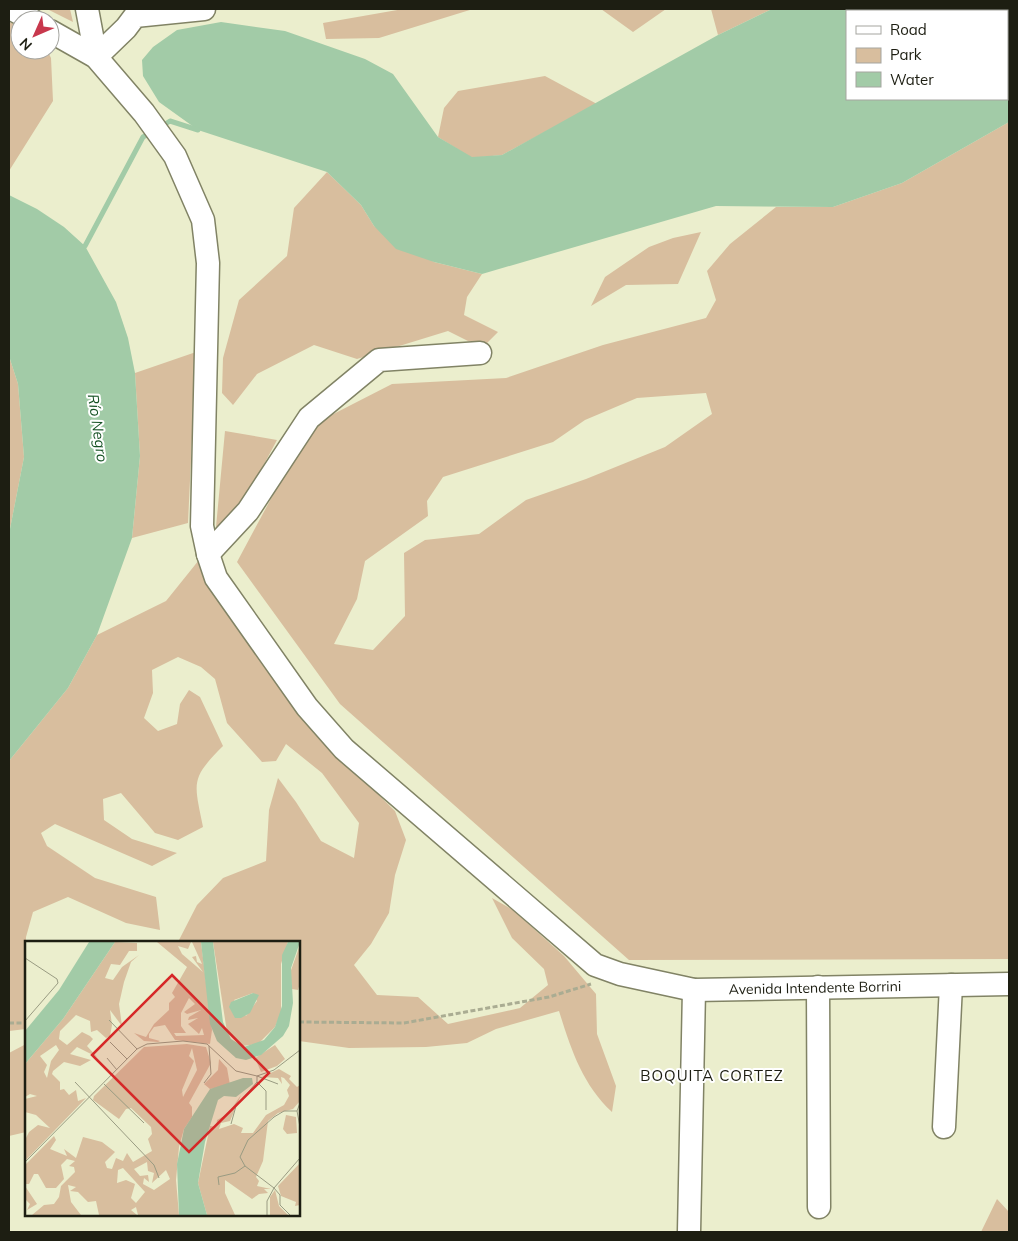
<svg xmlns="http://www.w3.org/2000/svg" width="1018" height="1241" font-family="Mulish,sans-serif">
	<rect width="100%" height="100%" fill="#ebeecd"/>
	<path fill="#d8be9e" fill-rule="evenodd" d="M47,9H70L73,22Z
		M403,9H473L379,38L326,39L323,23Z
		M601,9H666L633,32Z
		M711,9H772L718,35Z
		M9,22L20,26V50H47L51,58L53,101L9,171Z
		M545,76L597,104L502,155L472,158L438,137L444,108L458,91Z
		M1009,122V959L629,960L340,704L237,562L310,426L392,384L506,378L603,345L706,318L716,300L707,271L730,244L776,207H833L902,183ZM706,393L712,414L665,447L586,479L526,500L479,534L425,540L404,553L405,616L373,650L334,644L357,599L365,561L428,516L427,501L443,477L553,442L585,420L637,398Z
		M327,172L361,205L374,226L434,262L482,274L467,297L464,315L498,332L486,344L468,341L448,331L357,359L314,345L257,374L233,405L222,393L223,358L239,300L287,256L294,208Z
		M701,232L678,284L626,285L591,306L605,277L624,264L649,247L673,238Z
		M196,352L188,523L132,538L140,456L135,373Z
		M9,356L18,384L24,457L9,534Z
		M225,431L277,440L239,511L216,527Z
		M199,560L339,756L395,811L406,840L395,875L389,913L371,944L354,965L377,995L418,997L448,1024L520,1008L548,985L544,969L512,938L492,898L513,910L564,956L596,994L597,1034L616,1086L612,1112C582,1084 571,1049 559,1011L496,1029L467,1043L426,1047L349,1048L299,1041V942H167L179,940L197,905L223,878L266,861L269,810L278,778L296,802L321,841L354,858L359,823L322,773L286,744L276,761L262,762L227,723L215,679L201,667L178,657L152,670L153,693L144,718L158,731L177,724L180,704L189,690L200,697L223,746C190,779 194,782 203,827L178,840L155,833L121,793L103,799L104,820L132,839L177,853L152,866L55,824L41,833L47,846L95,878L156,897L160,930L126,923L68,897L33,912L26,937V1029L9,1031V761L68,688L97,635L166,601Z
		M26,1044V1132L9,1136V1053Z
		M997,1199L1009,1212V1232H981Z"/>
	<path fill="#a2cba7" fill-rule="evenodd" d="M772,9H1009V122L902,183L833,207L716,206L482,274L434,262L396,249L374,226L361,205L327,172L198,130L159,102L143,76L142,60L153,47L177,30L221,22L285,31L365,59L393,74L438,137L472,157L502,155L718,35ZM847,11H1007V99H847Z
		M9,195L37,209L64,227L85,246L116,302L128,338L135,373L140,456L132,538L97,635L68,688L9,761V534L24,457L18,384L9,356Z"/>
	<g fill="none" stroke-linecap="round" stroke-linejoin="round">
		<path stroke="#a2cba7" stroke-width="5" d="M162,126L170,121L198,130
			M85,246L143,137L150,133"/>
		<defs>
			<g id="minor">
				<path d="M12,9L32,20"/>
				<path d="M87,9L96,57L126,28L135,16L204,9"/>
				<path id="s1" d="M50,31L96,57L144,113L175,156L203,220L208,263L202,526L208,554L216,578L307,707L344,749L595,965L620,974L694,990L1009,984"/>
				<path d="M208,554L248,511L309,418L379,360L480,353"/>
				<path d="M818,987L819,1207"/>
				<path d="M944,1127L951,985"/>
				<path d="M689,1232L694,990"/>
			</g>
		</defs>
		<use href="#minor" stroke="#818365" stroke-width="25"/>
		<path stroke="#aaac92" stroke-width="3" stroke-dasharray="5 2.5" stroke-linecap="butt" d="M299,1022L404,1023L549,997L591,984
			M9,1023H26"/>
		<use href="#minor" stroke="#fff" stroke-width="22"/>
	</g>
	<g text-anchor="middle" dominant-baseline="central" stroke-width="4" stroke-linejoin="round" paint-order="stroke">
		<g font-size="14" fill="#1d1e12" stroke="#fff">
			<text stroke="none"><textPath href="#s1" startOffset="1378">Avenida Intendente Borrini</textPath></text>
		</g>
		<g font-size="15" font-style="italic" fill="#155123" stroke="#fff">
			<text transform="translate(98 428) rotate(82)">Río Negro</text>
		</g>
		<g font-size="15" letter-spacing="1" fill="#1d1e12" stroke="#fff">
			<text x="712" y="1075">BOQUITA CORTEZ</text>
		</g>
	</g>
	<g transform="translate(25 941)">
		<rect width="275" height="275" fill="#ebeecd"/>
		<path d="M90,1L112,2V10H104L95,24L86,23L80,37L88,39L97,26L114,14L106,21L99,41L94,63L97,85L85,69L87,84L85,95L81,97L72,89L66,91L65,80L51,74L35,90L34,98L42,104L57,91L65,95L68,98L62,105L72,116L52,106L45,113L66,119L55,125L39,121L28,130L27,133L35,141V149L39,148L44,154L51,149L53,160L61,157L0,220V199L4,191L13,184L25,187L11,174L0,171V158L12,155L5,153L0,156V123L38,78ZM31,104L34,109L26,120L22,137L19,131L22,124L15,115ZM132,1H166L163,8L153,5L157,13L178,31L167,16L171,15L172,21L177,23L167,1H176L187,89L185,103L150,99L140,84L129,86L124,93V97L135,100L133,101L119,100L109,92L121,96L129,83L144,69V62L150,56L147,52L162,26ZM164,57L170,63L159,71L162,73L176,69L164,76L163,79L173,77L163,83L174,93L177,87L179,94L151,95L149,92H161L156,85V72ZM188,1H263L256,23V72L250,86L233,103L217,105L202,91ZM228,52L232,60L221,75L209,59ZM275,4V42L273,49L267,48L265,32ZM162,103L181,106L186,122L164,162L167,166V176L159,188L154,206L151,239L154,274H113L111,266L106,269L112,274H74L71,260L63,261L53,251L45,250L51,246L43,244L46,261L56,274H7L19,264L29,263L34,256L36,245L50,231L49,226L44,225L50,220L42,218L36,224L39,238L31,247H21L13,233H9L4,243H0V224L29,195L31,199L25,208L42,215L39,208L51,217L58,196L77,201L90,211L80,221L82,227L87,228L91,217L98,220L102,212L108,221L127,210L123,198L127,193L126,186L106,167L101,168L94,178L68,159L69,155L119,106ZM167,107L172,129L158,156L157,149L169,120L164,115ZM122,221L123,230L129,232L127,242L141,229L145,238L129,249L118,243L119,237L124,241L123,234L115,235L109,228ZM98,227L120,251L111,262L106,257L110,243L101,239L92,242L93,229ZM250,104L260,118L252,125L236,131L230,117ZM194,118L202,127L205,144L185,148L179,143L193,129ZM254,128L266,135L264,138L272,146L275,144V160L268,168L253,172L243,180L238,220L231,236L234,240L232,245L246,248H239L243,252L234,253L227,258L200,239V252L210,274H182L173,242L185,185L191,186L192,179L203,173L216,154L205,180L196,182L194,188L209,183L218,187L216,192H228L241,174L259,164L264,155L262,149L265,144L259,137L256,136L257,143L253,137L237,136ZM261,174L271,176L272,192L262,193L258,188ZM275,222V264L270,265L271,261L256,255L253,245ZM0,245L12,263L2,269L5,263L0,258ZM250,249L254,265L263,274H245V256Z" fill="#d8be9e" fill-rule="evenodd"/>
		<path d="M64,1H90L38,78L0,123V90L34,49ZM176,1H188L198,81L206,98L219,106L239,99L250,86L257,65V14L263,1H275L266,27L268,62L264,85L258,95L236,114L221,119L211,117L192,100L185,83ZM228,52L234,54L225,72L216,77H210L204,66L206,61ZM218,137H227L228,143L211,156L199,155L193,159L180,201L173,242L182,274H154L152,223L159,188L185,148Z" fill="#a2cba7"/>
		<path fill="none" stroke="#999b82" stroke-width="1" d="M0,17L32,38L33,42L0,80M84,79L112,108M85,101L102,118M82,117L92,129M50,141L129,224L134,237M232,141L241,150V169M179,142L186,133L184,105M79,143L119,182M275,162L272,170L275,186M206,183L211,165L232,141V135L253,143M0,221L112,108L122,103L158,100L182,103L211,130L232,135L249,129L275,109M220,225L215,216L223,199L249,176L259,170H272M194,244L193,236L210,232L220,225L249,247L242,260V274M265,274L255,264V254L249,247L275,217"/>
		<path fill="#d62828" fill-opacity="0.15" stroke="#d62828" stroke-width="2.5" d="M147,34L244,132L164,211L67,114Z"/>
		<rect width="275" height="275" fill="none" stroke="#1d1e12" stroke-width="2.5"/>
	</g>
	<rect width="1018" height="1241" fill="none" stroke="#1d1e12" stroke-width="20"/>
	<rect x="846" y="10" width="162" height="90" fill="#ffffff" stroke="#a5a5a0"/>
	<rect x="856" y="26" width="25" height="8" fill="#ffffff" stroke="#a5a5a0"/>
	<text x="890" y="35" font-size="15" fill="#1d1e12">Road</text>
	<rect x="856" y="48" width="25" height="15" fill="#d8be9e" stroke="#a5a5a0"/>
	<text x="890" y="60" font-size="15" fill="#1d1e12">Park</text>
	<rect x="856" y="72" width="25" height="15" fill="#a2cba7" stroke="#a5a5a0"/>
	<text x="890" y="85" font-size="15" fill="#1d1e12">Water</text>
	<g transform="translate(35 35) rotate(225)"><circle r="24" fill="#ffffff" stroke="#a5a5a0"/>
	<path d="M0-4L9 19L0 12L-9 19Z" fill="#c8384d"/>
	<text y="-8" font-size="14" font-weight="bold" text-anchor="middle" fill="#1d1e12">N</text>
	</g>
</svg>
